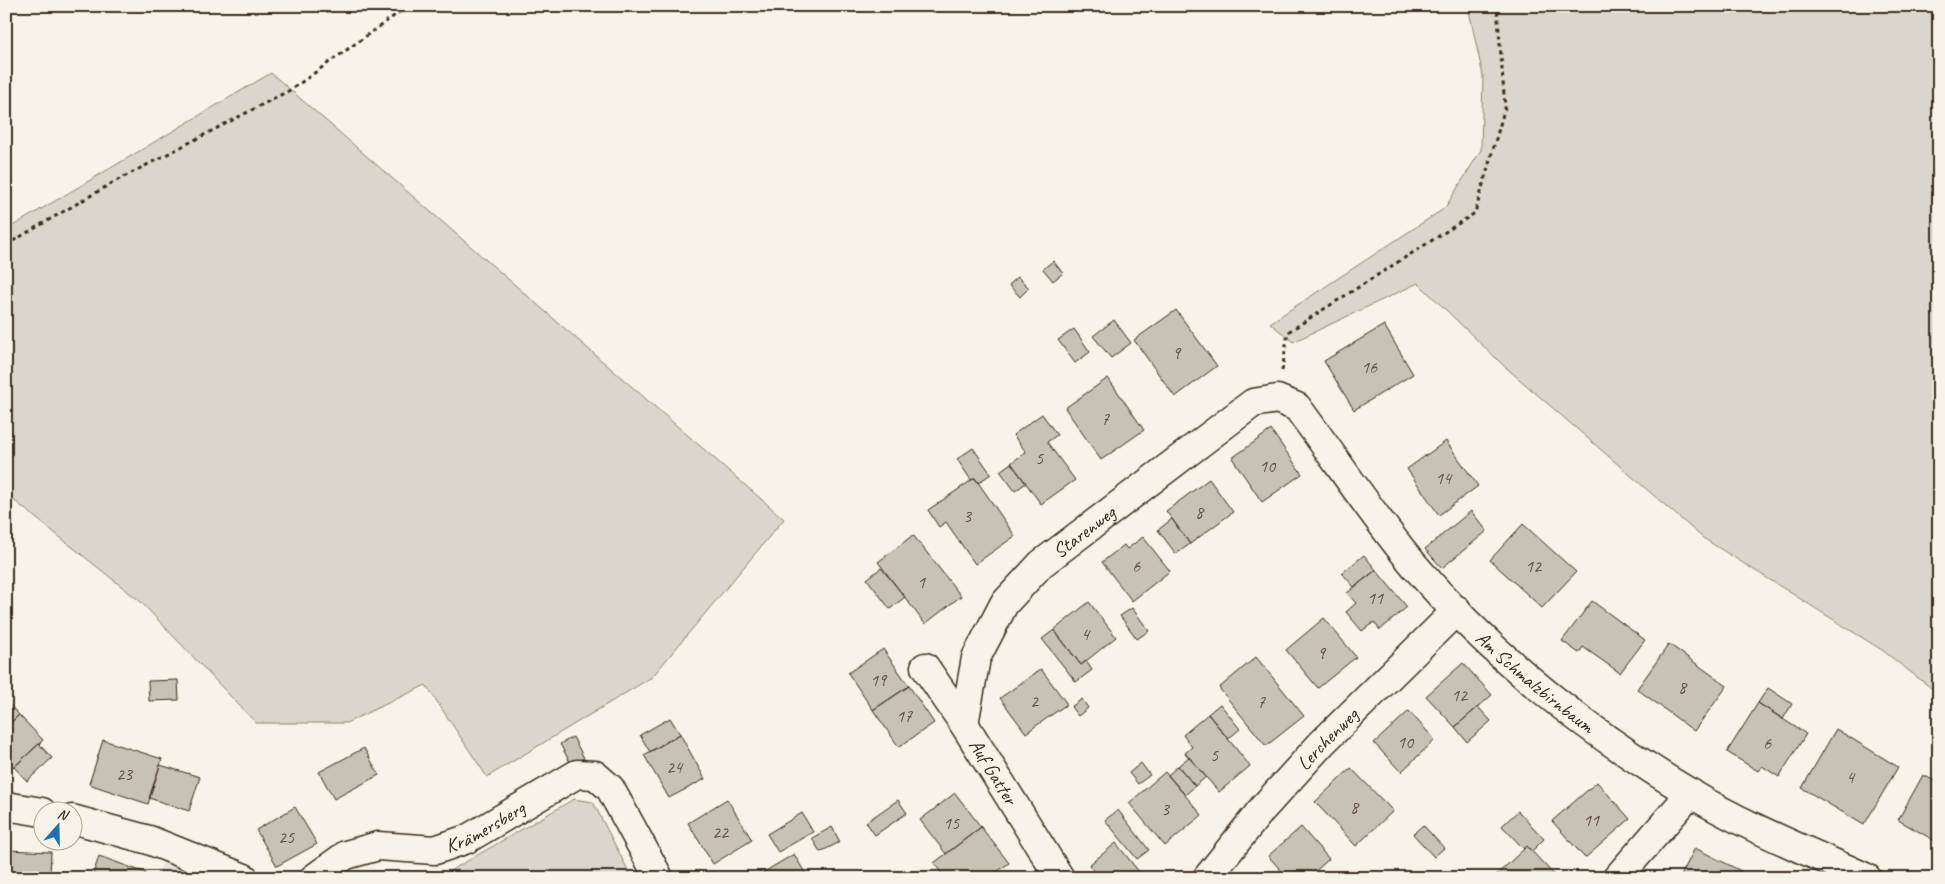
<svg xmlns="http://www.w3.org/2000/svg" width="1945" height="884" font-family="Caveat,sans-serif">
	<rect width="100%" height="100%" fill="#f7f3e8"/>
	<filter id="ink" filterUnits="userSpaceOnUse"><feTurbulence type="fractalNoise" baseFrequency=".02" numOctaves="2"/><feDisplacementMap in="SourceGraphic" scale="10" xChannelSelector="R" yChannelSelector="G"/><feConvolveMatrix kernelMatrix="1 2 1 2 8 2 1 2 1" color-interpolation-filters="sRGB"/></filter>
	<g filter="url(#ink)">
		<path fill="#e9e4d9" d="M163,860L213,878H157Z"/>
		<path fill="#dbd6cb" stroke="#8b8074" d="M1468,6H1939V694L1882,650L1703,538L1503,365L1418,283L1293,342L1270,323L1445,208L1481,150L1483,76Z
			M271,73L784,519L652,677L487,777L426,685L346,723H256L141,602L6,494V230Z
			M574,799L593,802L632,878H438Z"/>
		<path fill="#c8c1b6" stroke="#3b2a1e" d="M1053,261L1063,273L1053,281L1043,269Z
			M1018,277L1029,288L1020,297L1009,285Z
			M1176,310L1217,366L1175,397L1134,340Z
			M1114,320L1131,343L1111,358L1093,336Z
			M1384,325L1413,374L1354,410L1324,361Z
			M1074,329L1090,352L1075,363L1058,340Z
			M1108,378L1144,430L1101,460L1065,408Z
			M1042,414L1057,435L1047,442L1075,480L1041,504L1011,463L1026,452L1013,435Z
			M1271,430L1302,474L1262,502L1232,458Z
			M1446,441L1478,486L1439,515L1407,469Z
			M973,448L991,474L978,483L975,478L971,480L957,459Z
			M1011,463L1026,483L1015,491L1000,471Z
			M975,478L1015,536L975,564L946,522L939,527L928,510Z
			M1209,479L1233,512L1190,544L1166,511Z
			M1471,511L1487,531L1442,568L1425,549Z
			M1172,519L1190,544L1176,554L1158,530Z
			M1523,524L1576,572L1542,608L1490,560Z
			M913,535L961,596L925,624L878,562Z
			M1143,537L1170,571L1132,601L1102,562L1124,545L1127,549Z
			M1364,555L1376,570L1354,587L1342,573Z
			M881,568L905,597L890,609L867,579Z
			M1376,570L1407,607L1380,630L1374,622L1362,631L1346,612L1356,603L1347,593Z
			M1592,601L1645,640L1620,673L1583,647L1579,653L1562,641Z
			M1089,602L1116,637L1081,665L1054,630Z
			M1132,608L1149,631L1137,639L1120,616Z
			M1324,618L1356,657L1318,688L1286,650Z
			M1054,630L1081,665L1086,661L1092,670L1076,682L1042,639Z
			M1669,644L1727,686L1694,731L1637,689Z
			M883,649L909,686L873,710L848,673Z
			M1256,657L1304,716L1266,746L1219,688Z
			M1463,663L1492,695L1455,727L1426,696Z
			M1041,669L1067,704L1026,733L1000,698Z
			M178,680L179,700L149,701L148,681Z
			M909,686L934,723L899,747L873,710Z
			M1768,688L1792,704L1783,719L1758,703Z
			M1082,699L1088,708L1078,716L1071,707Z
			M6,701L19,715L6,727Z
			M1758,703L1806,734L1779,777L1762,766L1758,771L1727,752Z
			M1220,704L1240,729L1228,739L1208,714Z
			M1478,707L1491,721L1467,742L1455,727Z
			M1409,711L1435,740L1401,772L1374,743Z
			M1208,714L1250,766L1219,792L1185,753L1192,747L1183,735Z
			M19,715L43,740L14,767L6,758V727Z
			M670,718L680,734L650,752L640,735Z
			M1836,729L1898,767L1864,825L1802,788Z
			M680,734L705,779L669,798L644,755Z
			M573,737L584,758L571,764L560,744Z
			M103,740L162,759L148,804L89,784Z
			M39,744L52,758L27,781L14,767Z
			M364,748L379,775L334,799L319,772Z
			M1189,757L1206,777L1195,786L1178,766Z
			M1141,763L1150,775L1138,784L1129,773Z
			M160,765L200,777L189,811L149,798Z
			M1178,766L1195,786L1185,795L1168,775Z
			M1351,768L1393,811L1356,846L1315,802Z
			M1165,772L1202,815L1165,846L1129,803Z
			M1923,775L1939,783V843L1898,820Z
			M1597,782L1630,819L1585,858L1552,821Z
			M955,793L981,827L946,854L920,820Z
			M727,799L752,840L713,864L688,823Z
			M898,800L907,813L875,835L866,822Z
			M295,807L317,844L277,866L256,830Z
			M1118,810L1149,850L1137,859L1105,820Z
			M1518,811L1544,839L1532,851L1527,846L1524,849L1502,826Z
			M802,813L813,832L778,852L767,834Z
			M1423,825L1444,848L1434,857L1413,834Z
			M832,827L840,842L820,852L812,838Z
			M981,827L1009,863L989,878H945L934,863Z
			M1301,827L1329,859L1308,878H1288L1268,856Z
			M1116,843L1144,878H1099L1089,865Z
			M1527,846L1557,878H1493L1524,849Z
			M1695,848L1741,871L1738,878H1680Z
			M6,850L51,852L50,878H6Z
			M794,854L808,878H754Z
			M99,856L146,873L144,878H92Z"/>
		<g fill="none" stroke-linecap="round" stroke-linejoin="round">
			<defs>
				<g id="minor">
					<path id="s1" d="M925,667L964,724L1060,878"/>
					<path id="s2" d="M964,724L976,658L1004,604L1041,564L1253,403L1277,399L1297,407C1336,459 1372,515 1414,565C1491,656 1588,732 1690,793C1746,827 1808,851 1867,878"/>
					<path d="M6,806L42,812"/>
					<path d="M72,819L149,840L244,878"/>
					<path id="s3" d="M314,878L346,855L378,846L435,850L467,839L577,774L595,775L610,788L659,878"/>
					<path id="s4" d="M1207,878L1263,808L1321,744L1457,610"/>
					<path d="M1617,878L1691,793"/>
				</g>
			</defs>
			<use href="#minor" stroke="#3b2a1e" stroke-width="31"/>
			<path stroke="#3b2a1e" stroke-width="3" stroke-dasharray="4 4" stroke-linecap="butt" d="M6,245L114,182L292,89L408,6
				M1282,371L1288,332L1475,213L1505,107L1497,6"/>
			<use href="#minor" stroke="#f7f3e8" stroke-width="28"/>
		</g>
	</g>
	<g text-anchor="middle" dominant-baseline="central" stroke-width="5" stroke-linejoin="round" paint-order="stroke">
		<g font-size="18" fill="#5e5044">
			<text x="1176" y="353">9</text>
			<text x="1369" y="367">16</text>
			<text x="1105" y="419">7</text>
			<text x="1039" y="458">5</text>
			<text x="1267" y="466">10</text>
			<text x="1443" y="478">14</text>
			<text x="1199" y="512">8</text>
			<text x="967" y="516">3</text>
			<text x="1136" y="566">6</text>
			<text x="1533" y="566">12</text>
			<text x="921" y="582">1</text>
			<text x="1375" y="598">11</text>
			<text x="1085" y="634">4</text>
			<text x="1321" y="653">9</text>
			<text x="878" y="680">19</text>
			<text x="1682" y="687">8</text>
			<text x="1459" y="695">12</text>
			<text x="1034" y="701">2</text>
			<text x="1261" y="702">7</text>
			<text x="904" y="716">17</text>
			<text x="1405" y="742">10</text>
			<text x="1767" y="743">6</text>
			<text x="1214" y="755">5</text>
			<text x="674" y="767">24</text>
			<text x="124" y="774">23</text>
			<text x="1850" y="777">4</text>
			<text x="1354" y="807">8</text>
			<text x="1165" y="809">3</text>
			<text x="1591" y="820">11</text>
			<text x="951" y="823">15</text>
			<text x="720" y="832">22</text>
			<text x="286" y="837">25</text>
		</g>
		<g font-size="20" fill="#3b2a1e" stroke="#f7f3e8">
			<text stroke="none"><textPath href="#s2" startOffset="236">Starenweg</textPath></text>
			<text stroke="none"><textPath href="#s2" startOffset="860">Am Schmalzbirnbaum</textPath></text>
			<text stroke="none"><textPath href="#s4" startOffset="184">Lerchenweg</textPath></text>
			<text stroke="none"><textPath href="#s1" startOffset="125">Auf Gatter</textPath></text>
			<text stroke="none"><textPath href="#s3" startOffset="185">Krämersberg</textPath></text>
		</g>
	</g>
	<rect width="1945" height="884" fill="none" stroke="#f7f3e8" stroke-width="25"/>
	<rect x="12" y="12" width="1920" height="859" fill="none" stroke="#3b2a1e" stroke-width="2" filter="url(#ink)"/>
	<g transform="translate(58 826) rotate(20)"><circle r="24" fill="#f7f3e8" stroke="#aca397"/>
	<path d="M0-4L9 19L0 12L-9 19Z" fill="#1f6fb2"/>
	<text y="-8" font-size="14" font-weight="bold" text-anchor="middle" fill="#3b2a1e">N</text>
	</g>
</svg>
